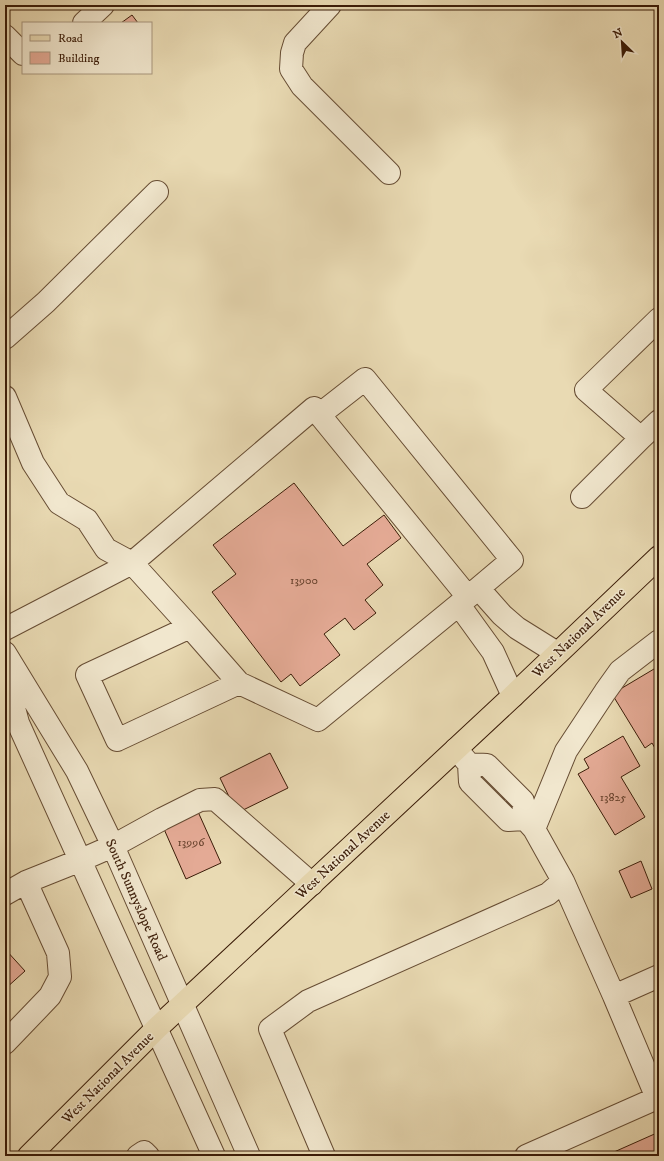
<svg xmlns="http://www.w3.org/2000/svg" width="664" height="1161" font-family="'IM FELL DW Pica',serif">
	<rect width="100%" height="100%" fill="#e9dab3"/>
	<filter id="stains"><feTurbulence type="fractalNoise" baseFrequency=".005" numOctaves="4"/><feColorMatrix values="0 0 0 0 .2 0 0 0 0 .09 0 0 0 0 .02 0 0 0 .5 -.17"/></filter>
	<radialGradient id="worn" r=".72"><stop offset=".6" stop-color="#630" stop-opacity="0"/><stop offset="1" stop-color="#630" stop-opacity=".3"/></radialGradient>
	<path fill="#e4aa95" stroke="#3b1c08" d="M132,15L138,23H121Z
		M294,483L343,546L384,515L401,538L367,564L383,585L365,600L376,613L354,630L345,618L324,634L340,655L300,686L291,674L281,682L212,592L236,574L213,545Z
		M659,666V755L652,743L645,748L612,694Z
		M623,736L640,766L621,777L645,817L615,835L578,774L589,768L584,759Z
		M270,753L288,788L237,813L220,778Z
		M195,805L221,863L186,879L160,820Z
		M641,861L652,889L631,898L619,871Z
		M5,949L25,971L5,989Z
		M659,1132V1156H605Z"/>
	<g fill="none" stroke-linecap="round" stroke-linejoin="round">
		<defs>
			<path id="minor" d="M330,5L295,43L292,53L291,69L302,86L389,173
				M84,23L103,5
				M5,36L23,54
				M659,319L586,390L641,438L659,421
				M5,338L46,302L157,192
				M5,397L33,463L59,503L87,520L106,549L132,563L190,627
				M582,497L641,438
				M479,589L502,615L517,628L557,653
				M459,605L493,652L513,696
				M5,629L132,563L314,408L468,597
				M5,653L77,771L113,846L249,1156
				M5,675L18,723L214,1156
				M239,683L190,627L87,675L117,740L239,683L318,720L468,597L512,560L365,379L319,415
				M456,749L469,764L470,782L508,820L525,819
				M469,764L487,765L523,801L525,819L534,829
				M563,881L614,996
				M5,894L26,882L81,860L113,846L162,819L200,800L215,799L312,884
				M5,1043L50,996L60,977L58,953L26,882
				M657,1098L614,996L659,976
				M138,1156L144,1152L148,1156
				M324,1156L270,1029L308,1001L548,894L563,881L534,829L566,751L605,692L620,671L659,641
				M526,1156L657,1098L659,1100"/>
			<path id="major" d="M29,1156L157,1028L513,696L659,557"/>
		</defs>
		<use href="#minor" stroke="#664c33" stroke-width="24"/>
		<use href="#major" stroke="#3b1c08" stroke-width="24"/>
		<use href="#minor" stroke="#f1e7ce" stroke-width="22"/>
		<use href="#major" stroke="#e9dab3" stroke-width="22"/>
	</g>
	<g text-anchor="middle" dominant-baseline="central" stroke-width="3" stroke-linejoin="round" paint-order="stroke">
		<g font-size="12" fill="#65402b">
			<text x="304" y="580">13900</text>
			<text x="613" y="797">13825</text>
			<text x="191" y="842">13996</text>
		</g>
		<g font-size="14" fill="#3b1c08" stroke="#f1e7ce">
			<text transform="translate(579 633) rotate(-44)">West National Avenue</text>
			<text transform="translate(343 855) rotate(-43)">West National Avenue</text>
			<text transform="translate(136 900) rotate(66)">South Sunnyslope Road</text>
			<text transform="translate(108 1078) rotate(-45)">West National Avenue</text>
		</g>
	</g>
	<rect width="664" height="1161" fill="none" stroke="#e9dab3" stroke-width="20"/>
	<rect x="6" y="6" width="652" height="1149" fill="none" stroke="#3b1c08" stroke-width="2"/>
	<rect x="10" y="10" width="644" height="1141" fill="none" stroke="#3b1c08"/>
	<rect x="22" y="22" width="130" height="52" fill="#f1e7ce" stroke="#a8967f"/>
	<rect x="30" y="35" width="20" height="6" fill="#e9dab3" stroke="#a8967f"/>
	<text x="58" y="42" font-size="12" fill="#3b1c08">Road</text>
	<rect x="30" y="52" width="20" height="12" fill="#e4aa95" stroke="#a8967f"/>
	<text x="58" y="62" font-size="12" fill="#3b1c08">Building</text>
	<g transform="translate(622 42) rotate(335)" stroke="#f1e7ce" stroke-width="3" paint-order="stroke">
	<path d="M0-3L7 15L0 10L-7 15Z" fill="#3b1c08"/>
	<text y="-6" font-size="11" font-weight="bold" text-anchor="middle" fill="#3b1c08">N</text>
	</g>
	<rect width="100%" height="100%" filter="url(#stains)"/>
	<rect width="100%" height="100%" fill="url(#worn)"/>
</svg>
